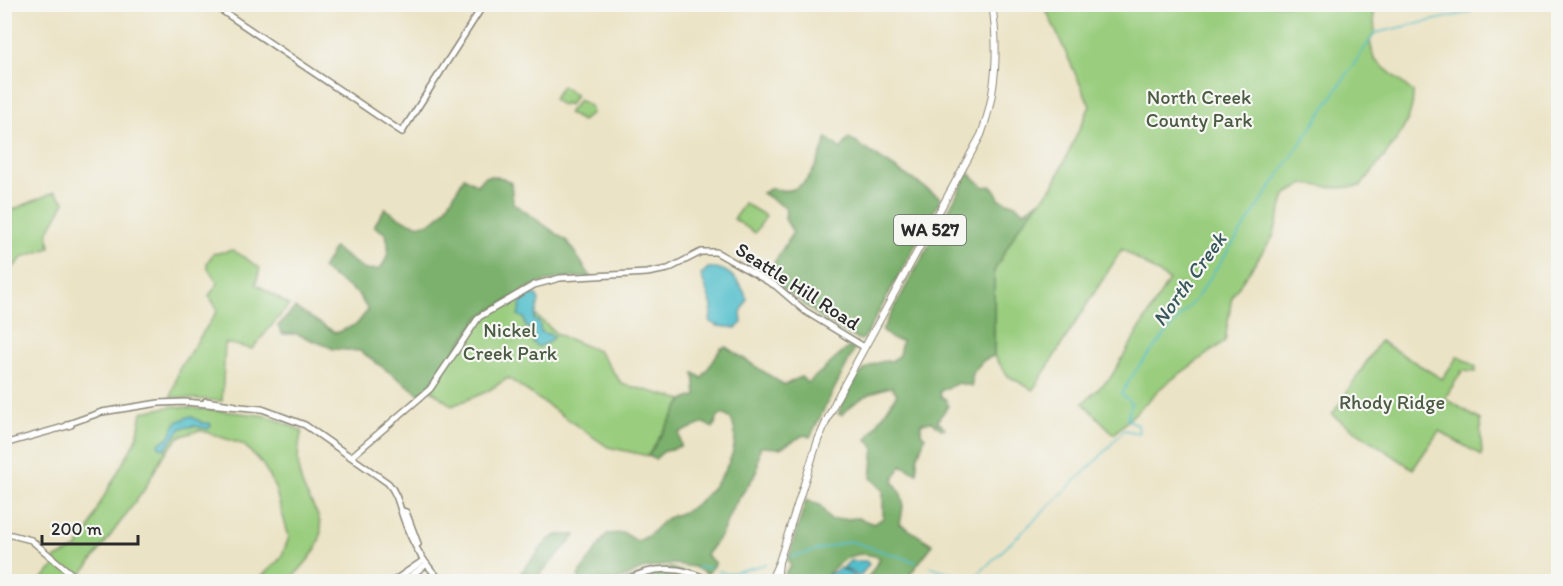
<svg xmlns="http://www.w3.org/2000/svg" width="1563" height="586" font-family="Itim,sans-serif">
	<rect width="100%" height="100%" fill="#f6f6f2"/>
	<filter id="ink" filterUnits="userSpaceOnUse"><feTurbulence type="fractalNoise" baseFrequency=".0167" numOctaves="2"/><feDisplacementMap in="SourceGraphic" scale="12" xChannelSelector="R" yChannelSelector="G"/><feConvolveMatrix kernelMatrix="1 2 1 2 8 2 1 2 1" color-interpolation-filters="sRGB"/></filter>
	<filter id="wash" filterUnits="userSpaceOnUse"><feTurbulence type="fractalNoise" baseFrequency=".008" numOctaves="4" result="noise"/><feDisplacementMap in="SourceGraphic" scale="24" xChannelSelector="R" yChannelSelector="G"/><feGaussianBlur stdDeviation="1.35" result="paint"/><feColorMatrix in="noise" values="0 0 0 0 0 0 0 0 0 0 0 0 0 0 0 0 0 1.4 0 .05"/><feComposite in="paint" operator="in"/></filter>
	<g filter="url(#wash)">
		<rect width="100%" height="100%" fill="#ebe3c5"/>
		<path fill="#9acd7e" stroke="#627c54" stroke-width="1.5" d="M1044,5H1373L1375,33L1370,41L1374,59L1413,92C1415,127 1380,160 1361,186L1338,188L1304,184L1285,195L1273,237L1232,296L1225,341L1163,386L1114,434L1083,403L1111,377L1169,280L1122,249L1033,390L1008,376L994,356V271L1019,226L1053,186L1090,106Z
			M562,86L576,95L569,105L565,103L563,106L553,99Z
			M579,100L590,106L592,113L582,121L568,113Z
			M55,192L65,202L48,232L50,248L23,257L5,276V213Z
			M744,203L766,216L755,233L734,219Z
			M233,250L260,268L256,284L289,305L252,349L225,343L222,401L171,397L179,369L218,310L209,296L218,283L208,269L207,263L213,254Z
			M514,296L557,334L598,351L622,384L683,400L648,456L608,447L508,378L486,392L452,406L430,389L479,317Z
			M1380,341L1442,379L1458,356L1476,367V372L1462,371L1445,398L1480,420L1482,456L1439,431L1413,469L1332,415Z
			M174,406L268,416L302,431C297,449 296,474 305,491C311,504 321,516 321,530C321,550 301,568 289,581H257L281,558L289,537L275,488L263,465L244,445L200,430L179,437L162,457L144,490L77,581L39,582L54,567V559L77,548L90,528L98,507L137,438L142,412Z"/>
		<path fill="#7bb06d" stroke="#536e4c" stroke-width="1.5" d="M827,138L841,149L849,138L941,198L865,337L861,340C824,326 798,297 766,276L793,232L785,219L786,208L762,193L772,188C805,201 818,163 827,138Z
			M969,173L984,187L990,186L996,191L999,199L1016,205L1024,211L1041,200L1019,227L994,271V356L984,360L972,373V386L958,383L940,391L941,397L946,399L948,406L937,421L945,428L941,429L932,422L921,423V433L925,437L917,459V473L901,465L893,481C906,499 904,504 900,524L932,544L931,547L905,581H866L880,558C854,547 837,561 823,581C810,582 798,581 786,576L785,573L791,567L788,560L806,500L820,505L830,520L858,518L874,524L883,518V490L871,478L874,447L867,440L897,394L892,387C876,389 852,402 842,415L838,414C849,389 860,360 891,361L899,355L902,341L892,339L882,330Z
			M491,176L503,178L511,183L513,203L567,241L591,277L560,278L534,285L479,317L422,396L360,351L334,349L297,334H282L278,326L295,308L336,333L357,324L368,310L358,294L322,269L334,248L365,270L380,269C389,256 390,249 386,234L374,226L385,208C432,243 441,217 464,177L477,185L484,177Z
			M726,347L784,385L801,377L808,383L849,347L854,350L810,437L804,435L780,448L760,447L757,472L733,507L721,535L706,555L715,563L708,574L694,567L673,564L642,569L616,581H582L578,576L607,534L624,533L637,541C653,536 654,528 666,519C673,515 681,514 688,510C714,492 746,452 731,419L723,414L718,417L713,428L704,423L679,433L681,446L663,452L655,459L648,456L683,400L696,396L694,373L702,378L721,348Z
			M557,535H576L534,581H514L548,540Z
			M671,568L711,582H623L628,579Z"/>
		<path fill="#53bfcc" stroke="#3f757c" stroke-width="1.5" d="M708,268C728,266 741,282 747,299L741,313L742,323L736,328L718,326L710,322L712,306L701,275Z
			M529,293L536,295L539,301L534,320L539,322L541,332L554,336L549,342L538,347L533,343V330L526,327L524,318L518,315L522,300Z
			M190,416L203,423H210L211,426L208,429L195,426L181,428L165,449L159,447L158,444L169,437L177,422Z
			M850,561H866L869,564L860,576L843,568Z
			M840,568L858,578L859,581H850L839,576L834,581H827V576Z"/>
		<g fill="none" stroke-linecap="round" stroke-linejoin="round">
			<path stroke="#53bfcc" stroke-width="1.5" d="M791,557L850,541L916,562
				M929,566L970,579
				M697,568L711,567
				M718,571L728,574L766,564
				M683,582L694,579
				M970,582L1096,461L1124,430L1139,433L1138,425L1127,419L1132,403L1121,394L1138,367L1197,297L1375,33L1471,12L1476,4"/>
		</g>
	</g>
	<g filter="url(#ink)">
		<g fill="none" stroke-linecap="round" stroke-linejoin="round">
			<defs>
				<path id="secondary" d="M212,4L402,132L484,4
					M206,401L236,406
					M68,424L102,412L159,403L185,402L262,409L305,425L388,483C397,493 399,505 403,517C411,541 424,565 443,582
					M4,444L71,425
					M351,457L430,389L479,317L534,285L560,278L647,273L668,269L701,252H716L776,286L805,311L864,347
					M403,511L406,512L418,544
					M4,533L31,540L81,582
					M392,582L424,560
					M402,582L427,564
					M623,582C652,565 682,565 712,582"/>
				<path id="primary" d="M770,582L779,562L818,440L837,398L981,135C997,92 999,50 992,4
					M777,582L779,562"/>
			</defs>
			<use href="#secondary" stroke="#8b8778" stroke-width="8"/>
			<use href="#primary" stroke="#8b8778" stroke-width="8"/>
			<use href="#secondary" stroke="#fff" stroke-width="5"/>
			<use href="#primary" stroke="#fff" stroke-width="6"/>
		</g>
	</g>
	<g text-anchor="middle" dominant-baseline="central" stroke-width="4.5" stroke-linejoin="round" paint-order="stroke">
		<rect fill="#f6f6f2" stroke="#686867" stroke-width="1.5" x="894" y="215" width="72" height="30" rx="4.5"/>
		<g font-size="18" font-weight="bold" fill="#2b2b2b">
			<text x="930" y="230">WA 527</text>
		</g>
		<g font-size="20" fill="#4c5c44" stroke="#f6f6f2">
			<text x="1199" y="97">North Creek<tspan x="1199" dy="23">County Park</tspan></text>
			<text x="510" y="330">Nickel<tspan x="510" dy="23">Creek Park</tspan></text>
			<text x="1392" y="402">Rhody Ridge</text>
		</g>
		<g font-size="20" fill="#2b2b2b" stroke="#f6f6f2">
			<text transform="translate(798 286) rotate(33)">Seattle Hill Road</text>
		</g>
		<g font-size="21" font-style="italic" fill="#37575b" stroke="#f6f6f2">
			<text transform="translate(1189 279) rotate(-54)">North Creek</text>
		</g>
	</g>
	<rect width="1563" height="586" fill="none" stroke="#f6f6f2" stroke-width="24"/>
	<path d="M42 535v9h96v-9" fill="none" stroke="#2b2b2b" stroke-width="3"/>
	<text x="51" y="535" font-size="18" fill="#2b2b2b" stroke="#f6f6f2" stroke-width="4.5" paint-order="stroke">200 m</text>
</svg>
